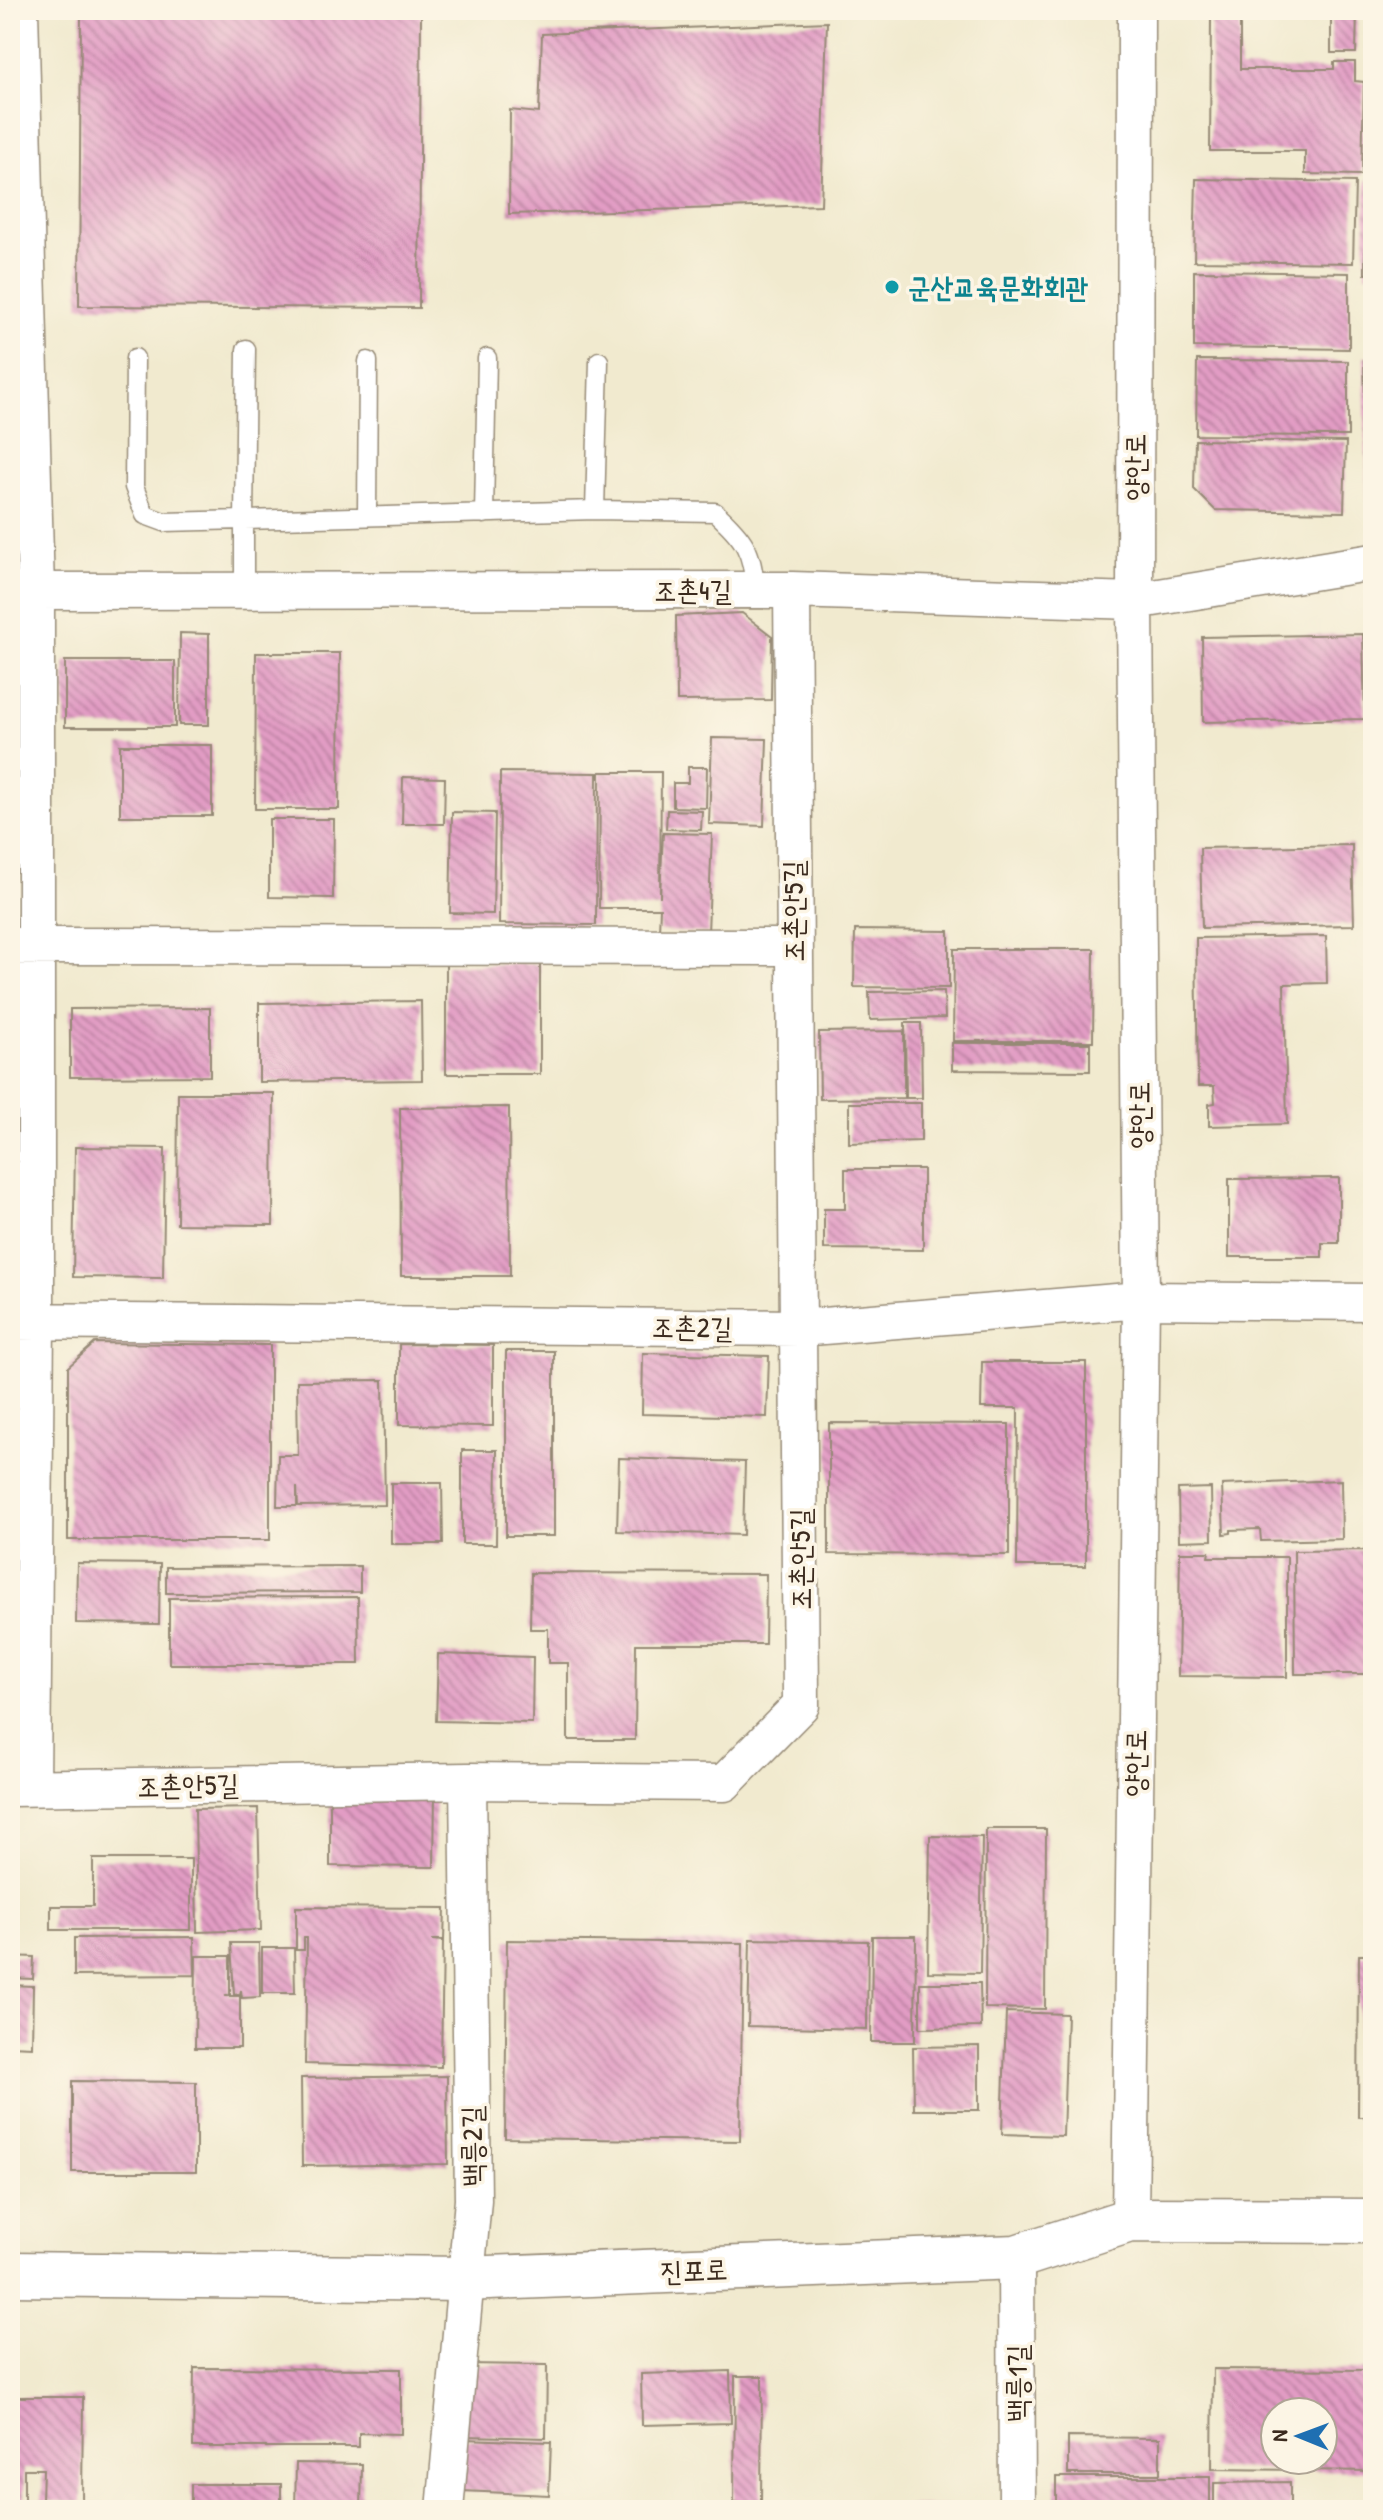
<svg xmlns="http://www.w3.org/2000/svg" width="1383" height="2520" font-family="'Patrick Hand','Poor Story',sans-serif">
	<defs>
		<pattern id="building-back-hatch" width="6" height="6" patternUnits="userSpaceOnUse" patternTransform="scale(2)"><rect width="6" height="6" fill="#e29cc4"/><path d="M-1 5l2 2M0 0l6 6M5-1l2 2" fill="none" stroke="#b87f9f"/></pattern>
	</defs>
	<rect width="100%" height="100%" fill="#fcf5e5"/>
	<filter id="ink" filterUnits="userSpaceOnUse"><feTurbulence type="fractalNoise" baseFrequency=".0125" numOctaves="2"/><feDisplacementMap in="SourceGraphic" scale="16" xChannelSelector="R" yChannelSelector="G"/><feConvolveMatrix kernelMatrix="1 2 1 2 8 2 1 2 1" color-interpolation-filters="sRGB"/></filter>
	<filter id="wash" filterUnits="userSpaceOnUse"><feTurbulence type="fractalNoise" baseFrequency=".006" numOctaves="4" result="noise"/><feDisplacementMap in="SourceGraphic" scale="32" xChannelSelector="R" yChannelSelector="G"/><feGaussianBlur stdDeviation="1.8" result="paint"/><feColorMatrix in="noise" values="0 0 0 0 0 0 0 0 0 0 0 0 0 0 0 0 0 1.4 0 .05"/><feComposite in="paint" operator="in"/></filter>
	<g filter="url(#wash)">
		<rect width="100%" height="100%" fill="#f1eacf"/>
		<g id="blocks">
			<path fill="url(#building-back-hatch)" fill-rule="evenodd" d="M1331,10H1357L1356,53H1331Z
				M81,11L421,13L419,308L79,306Z
				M1211,17H1240V69H1334V62H1355V81L1364,82L1362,175L1305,174V151H1210Z
				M827,22L821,205L509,214L510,110L539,113L542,34Z
				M1196,179L1355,182L1353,263L1194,261Z
				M1366,180H1373V274H1365Z
				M1194,271L1349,273V349L1194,347Z
				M1364,356H1373V501H1367Z
				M1197,360L1348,361V436L1196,435Z
				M10,433H14L15,509L10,514Z
				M1195,440L1346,442L1344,512L1215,510L1194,489Z
				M742,613L772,636L771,700L677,701L676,616Z
				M180,633L209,634V725H179Z
				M1363,634L1365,719L1203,722L1202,637Z
				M256,653H340L339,809H255Z
				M65,661H175V727H65Z
				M1369,691H1373V747H1370Z
				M712,738L767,739L764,826L709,824Z
				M120,745H212V816H120Z
				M688,767H707L706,808L673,807V783H688Z
				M500,772L597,773L596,925L499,924Z
				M600,772H661L660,897L663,833L712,834L708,933L659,931L660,908H599Z
				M403,777L445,778L444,824H402Z
				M1367,789H1373V853H1367Z
				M667,810L702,811L701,830L666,829Z
				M452,812L495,813L493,914L450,913Z
				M269,819H334L333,898L269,897Z
				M1352,845L1354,925L1202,928L1200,848Z
				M855,930L949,931V988L854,987Z
				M1326,936L1327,983L1284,984L1287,1124L1209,1126V1104L1215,1103L1214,1086H1198L1196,938Z
				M954,949H1094L1093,1041H953Z
				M540,964V1074H446V965Z
				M944,991L945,1018L870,1020L869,992Z
				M421,1001L422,1080L259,1082V1003Z
				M210,1008V1076L70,1077V1009Z
				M905,1023H921L922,1098H906Z
				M904,1031V1098L820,1099L819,1032Z
				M952,1043H1090V1071L952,1070Z
				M178,1093H274L273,1225L177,1224Z
				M849,1103H921V1141L849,1143Z
				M509,1107L510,1276H401L400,1108Z
				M75,1147L165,1148L163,1278L73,1277Z
				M845,1169H923V1250L824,1249V1209H845Z
				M1339,1178V1243H1322V1257H1229V1179Z
				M95,1343L270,1345V1540H68V1367Z
				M399,1344L493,1345V1426L399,1425Z
				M506,1351H554V1536H506Z
				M643,1353L769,1356L767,1417L642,1414Z
				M982,1362H1086V1566H1017L1018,1408H981Z
				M383,1380L385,1505L298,1506L297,1487V1506H277L278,1455H298L297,1381Z
				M829,1423L1009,1424V1555L829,1554Z
				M462,1450H497L496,1544H462Z
				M619,1458L745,1462L743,1535L617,1531Z
				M1341,1480L1342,1539L1261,1541L1260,1529L1231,1530V1533L1224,1534L1222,1485Z
				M391,1483H442L443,1544H391Z
				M1211,1488L1212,1540L1179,1541L1178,1489Z
				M1373,1550V1674H1295L1294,1551Z
				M1180,1552H1209L1208,1557H1287V1677L1178,1676Z
				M77,1563L160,1564L159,1624L76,1623Z
				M360,1566V1592L166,1593V1567Z
				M531,1573L766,1574L765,1644H636L635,1740H568V1663H548V1629H530Z
				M358,1597L359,1664H169V1598Z
				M438,1654L533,1657L532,1723L436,1721Z
				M330,1791L435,1792L434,1867L330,1866Z
				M258,1808L261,1930L197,1932L195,1809Z
				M986,1829H1046L1045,2009L985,2008Z
				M930,1836L982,1837L980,1973L928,1972Z
				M93,1859H191V1930H51V1906H93Z
				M296,1907L445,1908L444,1940H432L443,1941L441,2067L305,2064L307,1938H304V1950H296Z
				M872,1936H916L915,2042H871Z
				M194,1937L195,1975L74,1976V1938Z
				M750,1939L868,1941L867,2029L748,2026Z
				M507,1940L743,1943L740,2141L505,2138Z
				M231,1943H259L260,1997L242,1998L241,1990L240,1994L234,1995Z
				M262,1948H294L295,1993H262Z
				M1359,1955H1373V2117H1358Z
				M10,1956L34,1957L33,1979L10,1978Z
				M196,1956H230V1995L225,1996H240V2048H195Z
				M920,1983H980L981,2027L920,2028Z
				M10,1985L33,1986L32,2047L10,2046Z
				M1006,2012L1067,2014L1063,2136L1002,2134Z
				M979,2046V2110H914L913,2047Z
				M447,2076L448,2164L302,2166L301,2078Z
				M72,2081L196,2082V2172H72Z
				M464,2364L547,2365L546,2438L463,2436Z
				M194,2368L401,2369V2434L359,2433V2447H193Z
				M1213,2369L1373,2370V2471L1212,2469ZM1275,2412H1323V2460H1275Z
				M730,2371L731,2423L642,2425L641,2374Z
				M735,2376H762L761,2503H734Z
				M10,2397H83L82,2502L42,2501L43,2469H24V2508H10Z
				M1068,2437L1160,2438V2474H1068Z
				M464,2439L551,2442L549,2495L462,2491Z
				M296,2463L362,2464L361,2510H295Z
				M1056,2477H1210V2510H1056Z
				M1290,2482V2510H1214V2483Z
				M191,2484H281V2510H191Z
				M892,2506H997V2510H892Z"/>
		</g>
	</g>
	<g filter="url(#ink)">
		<use href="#blocks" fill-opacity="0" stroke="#968a76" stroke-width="2"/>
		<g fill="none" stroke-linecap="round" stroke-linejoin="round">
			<defs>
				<path id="service" d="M135,358L134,487L145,515L164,522L244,520L246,349
					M595,510L599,361
					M484,514L487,358
					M367,515L368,361
					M244,591V520L595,510L715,512C744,538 753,551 755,590"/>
				<path id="minor" d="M20,10L36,591V1321L32,1787
					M10,591L792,590L1135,601L1373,562
					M12,946L793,947
					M10,1321L799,1328L1141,1300L1373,1302
					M10,1788L468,1781L724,1783L801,1705C799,1333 793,961 792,590
					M1130,2220L1141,1300L1135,601L1136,10
					M1016,2257L1017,2510
					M445,2510L473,2200L468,1781"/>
				<path id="tertiary" d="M10,2274L465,2279L1016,2257L1130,2220L1373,2221"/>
			</defs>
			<use href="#service" stroke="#968a76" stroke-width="21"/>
			<use href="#minor" stroke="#968a76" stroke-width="39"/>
			<use href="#tertiary" stroke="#968a76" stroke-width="47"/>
			<use href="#service" stroke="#fff" stroke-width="18"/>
			<use href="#minor" stroke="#fff" stroke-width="36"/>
			<use href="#tertiary" stroke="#fff" stroke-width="44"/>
		</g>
	</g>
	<circle fill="#0f9aa8" stroke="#fcf5e5" stroke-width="3" cx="892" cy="287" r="8"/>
	<g text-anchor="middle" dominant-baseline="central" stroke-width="7" stroke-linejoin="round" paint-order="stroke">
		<g font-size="28" font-weight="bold" fill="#0d838f" stroke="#fcf5e5" text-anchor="start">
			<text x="908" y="287">군산교육문화회관</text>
		</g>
		<g font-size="28" fill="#3b2a1e" stroke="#fcf5e5">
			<text transform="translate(1135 467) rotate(-90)">양안로</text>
			<text x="693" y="590">조촌4길</text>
			<text transform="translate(793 911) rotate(-90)">조촌안5길</text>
			<text transform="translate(1139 1115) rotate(-90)">양안로</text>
			<text transform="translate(692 1327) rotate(1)">조촌2길</text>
			<text transform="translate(800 1559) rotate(-90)">조촌안5길</text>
			<text transform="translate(1135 1763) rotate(-89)">양안로</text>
			<text transform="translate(188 1785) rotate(-1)">조촌안5길</text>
			<text transform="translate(472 2146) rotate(-91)">백릉2길</text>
			<text transform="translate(694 2270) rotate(-2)">진포로</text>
			<text transform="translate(1017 2383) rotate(-90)">백릉1길</text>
		</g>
	</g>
	<rect width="1383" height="2520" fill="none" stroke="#fcf5e5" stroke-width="40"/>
	<g transform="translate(1299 2436) rotate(271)"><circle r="38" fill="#fcf5e5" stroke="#afa495" stroke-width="2"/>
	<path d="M0-6L14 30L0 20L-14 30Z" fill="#1f6fb2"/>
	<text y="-12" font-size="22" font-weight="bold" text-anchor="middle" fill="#3b2a1e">N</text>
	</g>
</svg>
